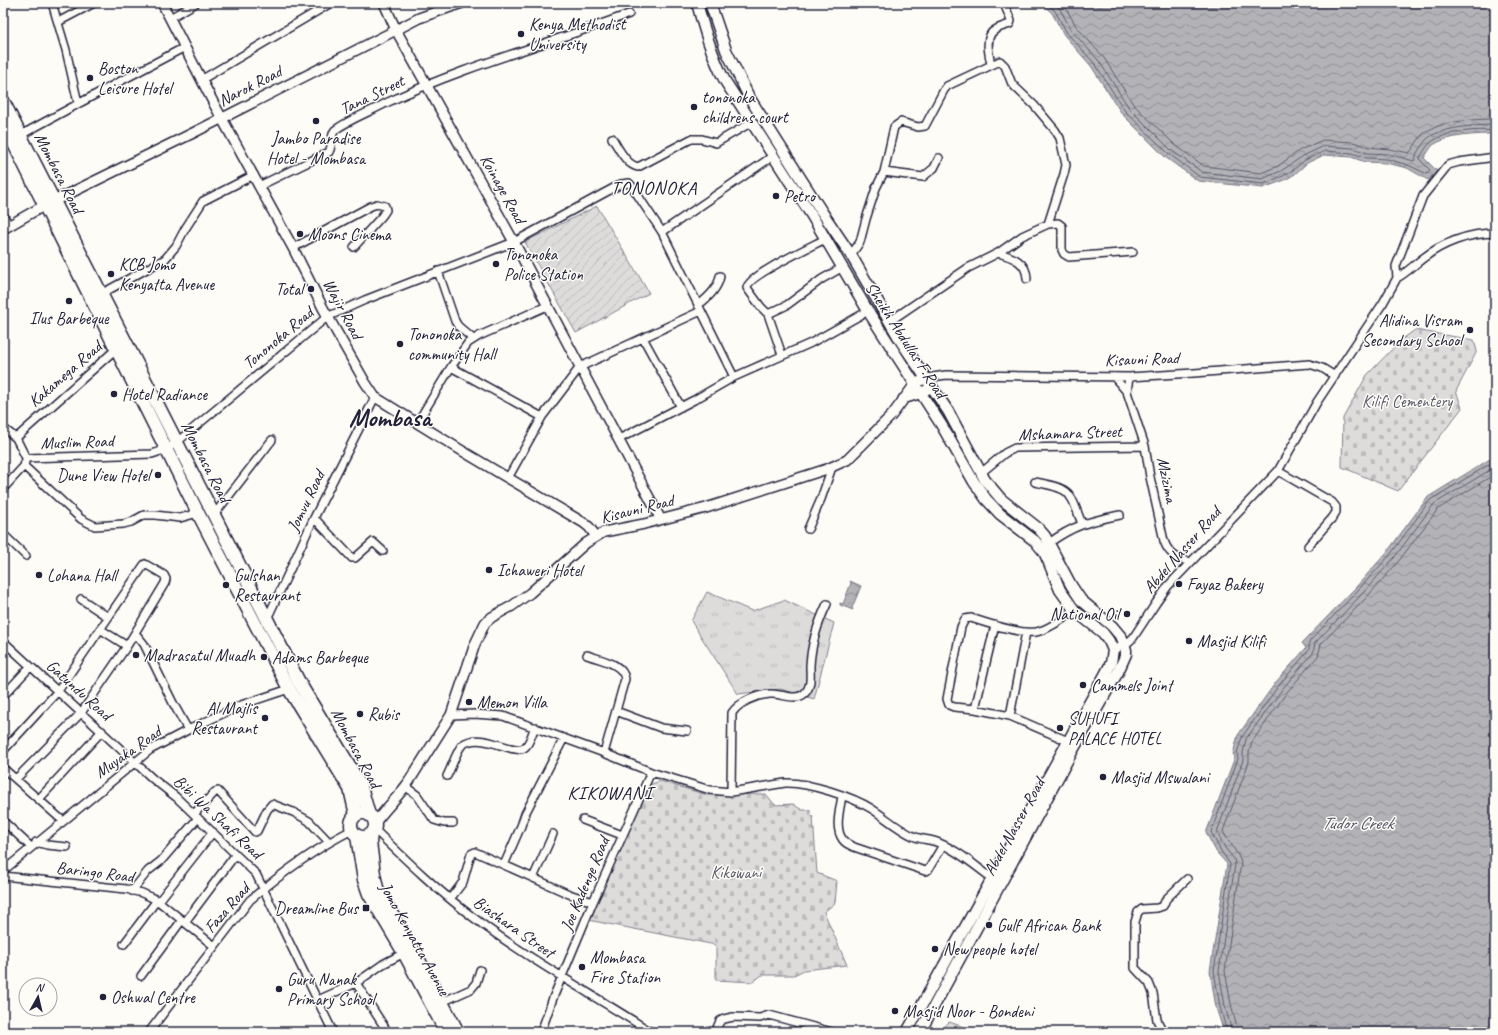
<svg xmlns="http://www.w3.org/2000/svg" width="1498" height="1035" font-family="Caveat,sans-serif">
	<defs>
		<pattern id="grass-tufts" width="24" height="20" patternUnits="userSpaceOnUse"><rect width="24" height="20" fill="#dddcdb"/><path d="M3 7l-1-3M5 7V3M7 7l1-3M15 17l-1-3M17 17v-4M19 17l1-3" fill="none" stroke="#bdbcbd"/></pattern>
		<pattern id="cemetery-stones" width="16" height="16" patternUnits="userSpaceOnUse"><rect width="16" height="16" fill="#dddcdb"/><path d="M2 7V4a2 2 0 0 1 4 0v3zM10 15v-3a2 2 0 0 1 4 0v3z" fill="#bdbcbd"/></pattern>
		<pattern id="garden-furrows" width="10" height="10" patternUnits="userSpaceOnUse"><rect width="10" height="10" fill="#dddcdb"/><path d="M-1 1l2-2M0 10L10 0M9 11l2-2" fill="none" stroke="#bdbcbd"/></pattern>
		<pattern id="water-waves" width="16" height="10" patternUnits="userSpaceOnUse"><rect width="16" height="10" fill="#b2b2b7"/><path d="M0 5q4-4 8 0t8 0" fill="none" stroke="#909096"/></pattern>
	</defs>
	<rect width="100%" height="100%" fill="#fdfcf7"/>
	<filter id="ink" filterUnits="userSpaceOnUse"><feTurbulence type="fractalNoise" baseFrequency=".025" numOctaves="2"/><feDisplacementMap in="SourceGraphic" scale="8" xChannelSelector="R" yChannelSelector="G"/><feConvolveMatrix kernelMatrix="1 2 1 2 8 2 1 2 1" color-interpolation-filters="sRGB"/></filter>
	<g filter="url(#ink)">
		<path fill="url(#grass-tufts)" stroke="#807f8b" d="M707,592L752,611L784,600L834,623L814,699L780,689L738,694L691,621Z"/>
		<path fill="url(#cemetery-stones)" stroke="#807f8b" d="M1415,330L1474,340L1477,351L1456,391L1462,408L1398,491L1342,467L1343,418L1367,375L1401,340Z
			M660,781L707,795L766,794L775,805L793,804L802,810H810V815L813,817L817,873L837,881L835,903L824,912L847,965L804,970L794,975H762L753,982L716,980V945L588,920L649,785Z
			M949,1022L979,1032H939Z"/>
		<path fill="url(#garden-furrows)" stroke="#807f8b" d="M597,206L649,293L576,333L525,242Z"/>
		<path fill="url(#water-waves)" stroke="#787885" d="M1041,3H1495V134C1479,134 1447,135 1433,145C1430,148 1427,154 1424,158L1437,171L1428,180L1407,168L1386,163L1365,162L1351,157L1324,155L1307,163L1295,174L1285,180L1263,188L1198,181L1165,157L1122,114L1091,66L1064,35L1052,13Z
			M1495,456V1032H1224L1216,1008L1210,971L1227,864L1217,853L1206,833L1235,757L1233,754L1238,735L1276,682L1306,648L1302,643L1356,587L1387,552L1428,497Z
			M850,581L861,586L852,608L853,610L840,605V603L843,604L851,583Z"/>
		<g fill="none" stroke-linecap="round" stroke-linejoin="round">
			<path stroke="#5c5c6d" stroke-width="1" d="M1047,3L1055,11L1067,33L1095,64L1125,111L1168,153L1200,177L1263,184L1283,176L1293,170L1305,160L1325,151L1352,153L1367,158L1387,159L1408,165L1427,174L1430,170L1421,161L1420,157C1423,153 1427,145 1431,142C1446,131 1477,129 1495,131
				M1054,3L1060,9L1071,30L1099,61L1129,108L1171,150L1202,172L1262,179L1281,171L1303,156L1324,146L1352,148L1368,153L1388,154L1414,161C1416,159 1415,156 1417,153C1419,149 1423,144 1426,140C1438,127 1478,125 1495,125
				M1063,3L1076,26L1104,58L1133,104L1175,145L1204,166L1261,173L1278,166L1300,150L1323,140L1353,142L1369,147L1389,149L1409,153C1414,148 1417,141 1422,135C1436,121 1476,119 1495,119
				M1227,1032L1220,1007L1214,971L1230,864L1221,851L1211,832L1238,759L1237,753L1242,737L1279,685L1309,650V642L1359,589L1390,555L1430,500L1495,461
				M1232,1032L1225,1006L1219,971L1235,864L1234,859L1225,848L1217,832L1243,760V753L1246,739L1283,688L1313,653L1315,643L1363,593L1394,558L1434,504L1495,467
				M1238,1032L1231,1004L1225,971L1241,863C1239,853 1228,842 1223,831L1249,762V752L1252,742L1287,692L1318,656L1321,644L1367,597L1398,562L1438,509L1495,474"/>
			<defs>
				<path id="minor" d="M52,3L66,50L78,103
					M170,18L196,3
					M58,22L94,3
					M991,64C989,55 984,36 995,30C999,27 1005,26 1010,24L1011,21L1004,3
					M201,80L331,3
					M21,135C75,105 130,76 185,47
					M612,138C618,147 626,165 638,167L691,139H702L716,143L752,122
					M884,172L923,177L934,168L939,158
					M259,186L329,152C333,145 330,136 335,130C350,119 370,112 386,103C464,66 548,44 629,14
					M3,214L9,226
					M662,232L734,377
					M825,239C812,246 747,276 747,288L761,307L768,314L787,305L822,279L843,267
					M293,248L371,206L377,204L385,206L386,210L382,216L354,247
					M998,253C1013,257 1027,262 1027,279
					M851,255L860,242L866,219L876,188L884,172L894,127L901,122L918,127L925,126L944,90L947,86L1000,61L1005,66L1012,84L1034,105L1055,130L1060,138L1066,165L1064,174L1048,224
					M438,271L455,321L458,326L473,339
					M1397,278C1406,273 1413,266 1422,259C1442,243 1469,233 1495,233
					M101,294L165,259L176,246L185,229L203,201L254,175
					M698,305C708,298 718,289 720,276
					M768,314L782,355
					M890,321L968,268L998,253L1022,236L1048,224L1058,223L1062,226V250L1064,254L1069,257L1133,252
					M643,338L681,407
					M451,367L542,417
					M1114,377L1127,392
					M1129,377L1127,392L1145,446L1150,477L1164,541C1169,555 1177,558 1190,562
					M926,378L946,375L1129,377L1194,373L1309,364L1322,368L1335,376
					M417,423L451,367L468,343L479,336L547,306
					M3,428L16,438L26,458
					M16,438L116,349
					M619,439L694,400L734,377L811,343L868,311
					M26,458L152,454L167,449L177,442L327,317L365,300L514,242L621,184L629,183L631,185L662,232L773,156
					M24,466L81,519L95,526L123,524L131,522L144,515H155L180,518L198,513
					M1278,471L1332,502L1336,507V512L1333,517L1308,546
					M981,473L1005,453L1015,448L1145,446
					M508,478L542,417L580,367L701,311
					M1035,482C1072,489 1069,490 1082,524
					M3,489L24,466L25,462
					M214,515L272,440
					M314,518L352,558H355L373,542L383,551
					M808,529L821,499L832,467
					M3,534L26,556
					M1049,543C1074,525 1090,521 1120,515
					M81,599L108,617
					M267,619L314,518L375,397
					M100,629L127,646
					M135,633L144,644L173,703L188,730
					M3,641L153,779L176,797L256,874L333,1032
					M1113,650L1125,645L1133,638L1156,603L1168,586L1278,471L1317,402L1383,303L1397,278L1396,266L1423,196L1448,165L1459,162L1495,157
					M587,655C600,660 623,663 625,679L604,753
					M3,696L30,667
					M975,709L995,625
					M616,711L661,728L687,731
					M451,715L474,714L503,716L604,753L651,772L710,790L731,792L785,783C808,782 853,797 872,809C886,818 898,829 913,836C921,840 931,839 939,843C959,851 975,866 992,878
					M1010,716L1026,632
					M1068,741L1010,716L975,709L954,707L949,705L947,699L961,627L965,619L971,618C986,623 1021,634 1036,632C1048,630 1064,618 1075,611
					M3,751L58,691L144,565L145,564L164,575L166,579L165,583L127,646L81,713L16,779
					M3,768L63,821
					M447,776C451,769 457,750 462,745C482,730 515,757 525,747C530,743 532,733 535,727
					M406,787L417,795L434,820L444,823H453
					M731,792L732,713C739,702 757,695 770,694C781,693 796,702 805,693C812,686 810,675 810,666C811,644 818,623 827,604
					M842,796C840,809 834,829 843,840C846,844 850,845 854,847L925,871L928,870L943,845
					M39,799L102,731
					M194,814L215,792L218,791L255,832L257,831L267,810L272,804L293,812L309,821L329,842
					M583,820L622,835
					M3,821L31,847
					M374,829C406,860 438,891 474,918C530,960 592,994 651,1032
					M36,842L47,845L67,847
					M504,865L521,826L525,814L564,738
					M3,871L150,750L188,730L241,705L289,689
					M3,876L126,889L142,893L157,900L214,946
					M533,878L553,834
					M132,891L148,871L161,861L198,818
					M450,899L463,882L471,854L475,852L569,894L593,902
					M159,901L213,832
					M185,922L236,854
					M124,944L157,900
					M141,976L182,920
					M356,983L387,1031
					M318,1000L356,983L383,964L404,953
					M442,1002L471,989L476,983L480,970
					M149,1032L250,900C281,874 316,848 352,830
					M541,1032L553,998L593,902L651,772
					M715,1032L720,1021L724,1019L733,1017L760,1018L769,1015L832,1032
					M1163,1032L1157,1020L1153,993L1149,983L1135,968V922L1138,912L1142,909L1157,908L1163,906L1166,899L1187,879"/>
				<path id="tertiary" d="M162,3L214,104L293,248L323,308L365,382L375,397L464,452L584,523L589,527L596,536
					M384,3L396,30L514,242L660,518
					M54,201L193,133L396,30L419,18L462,3
					M3,229L45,205
					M903,399L922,393L932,386
					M375,823C385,809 398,797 408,783L451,715L475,644L485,623L492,617L512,606L530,593L586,543L604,532L644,524L706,508L827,469L847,460L892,415L915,384L926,378"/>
				<path id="secondary" d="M697,3C704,29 712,57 725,81L812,216L868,311L942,426L974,482L986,499L1000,514L1035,541L1044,552L1049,563L1060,590L1075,611L1103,633L1109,641L1113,650L1111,663L1106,673L907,1032
					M710,3L726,50L749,97L822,212L851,255L902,343L948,411L985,480L1001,499L1038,528L1045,536L1071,585L1081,600L1112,626L1122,638L1126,650V654L1118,672L1073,750L920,1032"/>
				<path id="trunk" d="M3,101L300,684L349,765L361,787L369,815
					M3,122L198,513L289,689L350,789L356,815
					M351 825a12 12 0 1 1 24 0a12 12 0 1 1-24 0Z
					M371,834L370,842L374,874L377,888L399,927L414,951L458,1032
					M357,836L364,880L369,894L404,953L446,1032"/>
			</defs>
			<use href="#minor" stroke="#22223b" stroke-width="10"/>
			<use href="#tertiary" stroke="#22223b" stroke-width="12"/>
			<use href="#secondary" stroke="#22223b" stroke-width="13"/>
			<use href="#trunk" stroke="#22223b" stroke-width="15"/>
			<use href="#minor" stroke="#fdfcf7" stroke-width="7"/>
			<use href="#tertiary" stroke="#fdfcf7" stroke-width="9"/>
			<use href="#secondary" stroke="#fdfcf7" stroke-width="10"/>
			<use href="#trunk" stroke="#fdfcf7" stroke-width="12"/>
		</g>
	</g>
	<g fill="#22223b" stroke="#fdfcf7" stroke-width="1.5">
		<circle cx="521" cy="34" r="4"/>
		<circle cx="90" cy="78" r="4"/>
		<circle cx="694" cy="107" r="4"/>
		<circle cx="316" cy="121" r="4"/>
		<circle cx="776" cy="196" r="4"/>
		<circle cx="300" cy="234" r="4"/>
		<circle cx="496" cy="264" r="4"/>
		<circle cx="111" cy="274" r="4"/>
		<circle cx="311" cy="289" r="4"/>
		<circle cx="69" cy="301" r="4"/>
		<circle cx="1470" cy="330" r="4"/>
		<circle cx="400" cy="344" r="4"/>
		<circle cx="114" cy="394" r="4"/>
		<circle cx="158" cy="475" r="4"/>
		<circle cx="489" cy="570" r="4"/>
		<circle cx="39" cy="575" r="4"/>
		<circle cx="1179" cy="584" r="4"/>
		<circle cx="226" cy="585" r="4"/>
		<circle cx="1127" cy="614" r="4"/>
		<circle cx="1189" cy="641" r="4"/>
		<circle cx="136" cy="655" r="4"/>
		<circle cx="264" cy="657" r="4"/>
		<circle cx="1083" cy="685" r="4"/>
		<circle cx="469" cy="702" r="4"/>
		<circle cx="360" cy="714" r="4"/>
		<circle cx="265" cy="718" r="4"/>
		<circle cx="1060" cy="728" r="4"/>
		<circle cx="1103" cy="777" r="4"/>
		<rect x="362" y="904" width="8" height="8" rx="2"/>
		<circle cx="989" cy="925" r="4"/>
		<circle cx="935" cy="949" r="4"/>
		<circle cx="582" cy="967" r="4"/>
		<circle cx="279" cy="989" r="4"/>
		<circle cx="103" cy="997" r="4"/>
		<circle cx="895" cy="1011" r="4"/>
	</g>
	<g text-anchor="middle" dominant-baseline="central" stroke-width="3" stroke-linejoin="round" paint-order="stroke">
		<g font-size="17" fill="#22223b" stroke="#fdfcf7" text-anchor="start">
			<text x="529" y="24">Kenya Methodist<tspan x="529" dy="20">University</tspan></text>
			<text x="98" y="68">Boston<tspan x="98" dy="20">Leisure Hotel</tspan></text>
			<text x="702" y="97">tononoka<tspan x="702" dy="20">childrens court</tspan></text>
			<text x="316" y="138" text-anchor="middle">Jambo Paradise<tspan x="316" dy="20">Hotel - Mombasa</tspan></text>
			<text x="784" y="196">Petro</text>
			<text x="308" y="234">Moons Cinema</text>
			<text x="504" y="254">Tononoka<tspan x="504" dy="20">Police Station</tspan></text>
			<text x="119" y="264">KCB Jomo<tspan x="119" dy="20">Kenyatta Avenue</tspan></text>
			<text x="303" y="289" text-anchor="end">Total</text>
			<text x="69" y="318" text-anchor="middle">Ilus Barbeque</text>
			<text x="1462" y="320" text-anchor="end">Alidina Visram<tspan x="1462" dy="20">Secondary School</tspan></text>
			<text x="408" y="334">Tononoka<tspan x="408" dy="20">community Hall</tspan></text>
			<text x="122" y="394">Hotel Radiance</text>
			<text x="150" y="475" text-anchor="end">Dune View Hotel</text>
			<text x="497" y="570">Ichaweri Hotel</text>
			<text x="47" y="575">Lohana Hall</text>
			<text x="234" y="575">Gulshan<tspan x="234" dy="20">Restaurant</tspan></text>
			<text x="1187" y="584">Fayaz Bakery</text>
			<text x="1119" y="614" text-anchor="end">National Oil</text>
			<text x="1197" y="641">Masjid Kilifi</text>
			<text x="144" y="655">Madrasatul Muadh</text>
			<text x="272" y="657">Adams Barbeque</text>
			<text x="1091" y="685">Cammels Joint</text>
			<text x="477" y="702">Memon Villa</text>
			<text x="257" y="708" text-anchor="end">Al Majlis<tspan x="257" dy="20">Restaurant</tspan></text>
			<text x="368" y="714">Rubis</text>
			<text x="1068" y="718">SUHUFI<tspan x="1068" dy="20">PALACE HOTEL</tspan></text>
			<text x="1111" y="777">Masjid Mswalani</text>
			<text x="358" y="908" text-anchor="end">Dreamline Bus</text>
			<text x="997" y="925">Gulf African Bank</text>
			<text x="943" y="949">New people hotel</text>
			<text x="590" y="957">Mombasa<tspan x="590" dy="20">Fire Station</tspan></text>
			<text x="287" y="979">Guru Nanak<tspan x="287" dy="20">Primary School</tspan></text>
			<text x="111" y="997">Oshwal Centre</text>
			<text x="903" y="1011">Masjid Noor - Bondeni</text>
		</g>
		<g font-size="17" fill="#22223b" stroke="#fdfcf7">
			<text transform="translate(250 86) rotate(-27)">Narok Road</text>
			<text transform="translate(372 95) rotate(-26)">Tana Street</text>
			<text transform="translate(59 173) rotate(63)">Mombasa Road</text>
			<text transform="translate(503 189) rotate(61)">Koinage Road</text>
			<text transform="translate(343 309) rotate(62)">Wajir Road</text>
			<text transform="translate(278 338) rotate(-40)">Tononoka Road</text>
			<text transform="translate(906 340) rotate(57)">Sheikh Abdullas F.Road</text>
			<text transform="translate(1142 359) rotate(-2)">Kisauni Road</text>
			<text transform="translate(65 374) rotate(-41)">Kakamega Road</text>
			<text transform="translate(1070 433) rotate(-2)">Mshamara Street</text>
			<text transform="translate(77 442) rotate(-2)">Muslim Road</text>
			<text transform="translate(206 462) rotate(63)">Mombasa Road</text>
			<text transform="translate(1167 480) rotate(79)">Mzizima</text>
			<text transform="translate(306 501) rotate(-64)">Jomvu Road</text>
			<text transform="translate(637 509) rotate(-14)">Kisauni Road</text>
			<text transform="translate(1182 550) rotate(-49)">Abdel Nasser Road</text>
			<text transform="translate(79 690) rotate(42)">Gatundu Road</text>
			<text transform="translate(356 748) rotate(62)">Mombasa Road</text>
			<text transform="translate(128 752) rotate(-35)">Muyaka Road</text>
			<text transform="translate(218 817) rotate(43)">Bibi Wa Shafi Road</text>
			<text transform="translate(1014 827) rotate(-61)">Abdel Nasser Road</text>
			<text transform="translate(95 872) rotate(7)">Baringo Road</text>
			<text transform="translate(585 884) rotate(-67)">Joe Kadenge Road</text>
			<text transform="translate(227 908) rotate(-49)">Faza Road</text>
			<text transform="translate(514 927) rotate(35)">Biashara Street</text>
			<text transform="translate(415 939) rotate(61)">Jomo Kenyatta Avenue</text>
		</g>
		<g font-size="17" fill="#5a5a6b" stroke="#fdfcf7">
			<text x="1407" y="401">Kilifi Cementery</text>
			<text x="736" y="872">Kikowani</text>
		</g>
		<g font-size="18" font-style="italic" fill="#545466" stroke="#fdfcf7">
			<text x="1357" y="823">Tudor Creek</text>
		</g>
		<g font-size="19" letter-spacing="1" fill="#22223b" stroke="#fdfcf7">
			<text x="654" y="188">TONONOKA</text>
			<text x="610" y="793">KIKOWANI</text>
		</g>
		<g font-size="25" font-weight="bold" fill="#22223b" stroke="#fdfcf7">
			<text x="390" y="418">Mombasa</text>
		</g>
	</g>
	<rect width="1498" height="1035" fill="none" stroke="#fdfcf7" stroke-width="16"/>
	<rect x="8" y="8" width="1482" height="1019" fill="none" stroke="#22223b" stroke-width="1.5" filter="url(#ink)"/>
	<g transform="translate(38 997) rotate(8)"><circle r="19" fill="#fdfcf7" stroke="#a5a5ac"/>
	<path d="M0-3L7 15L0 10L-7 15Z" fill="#22223b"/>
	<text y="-6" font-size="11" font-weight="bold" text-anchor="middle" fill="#22223b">N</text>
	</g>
</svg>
